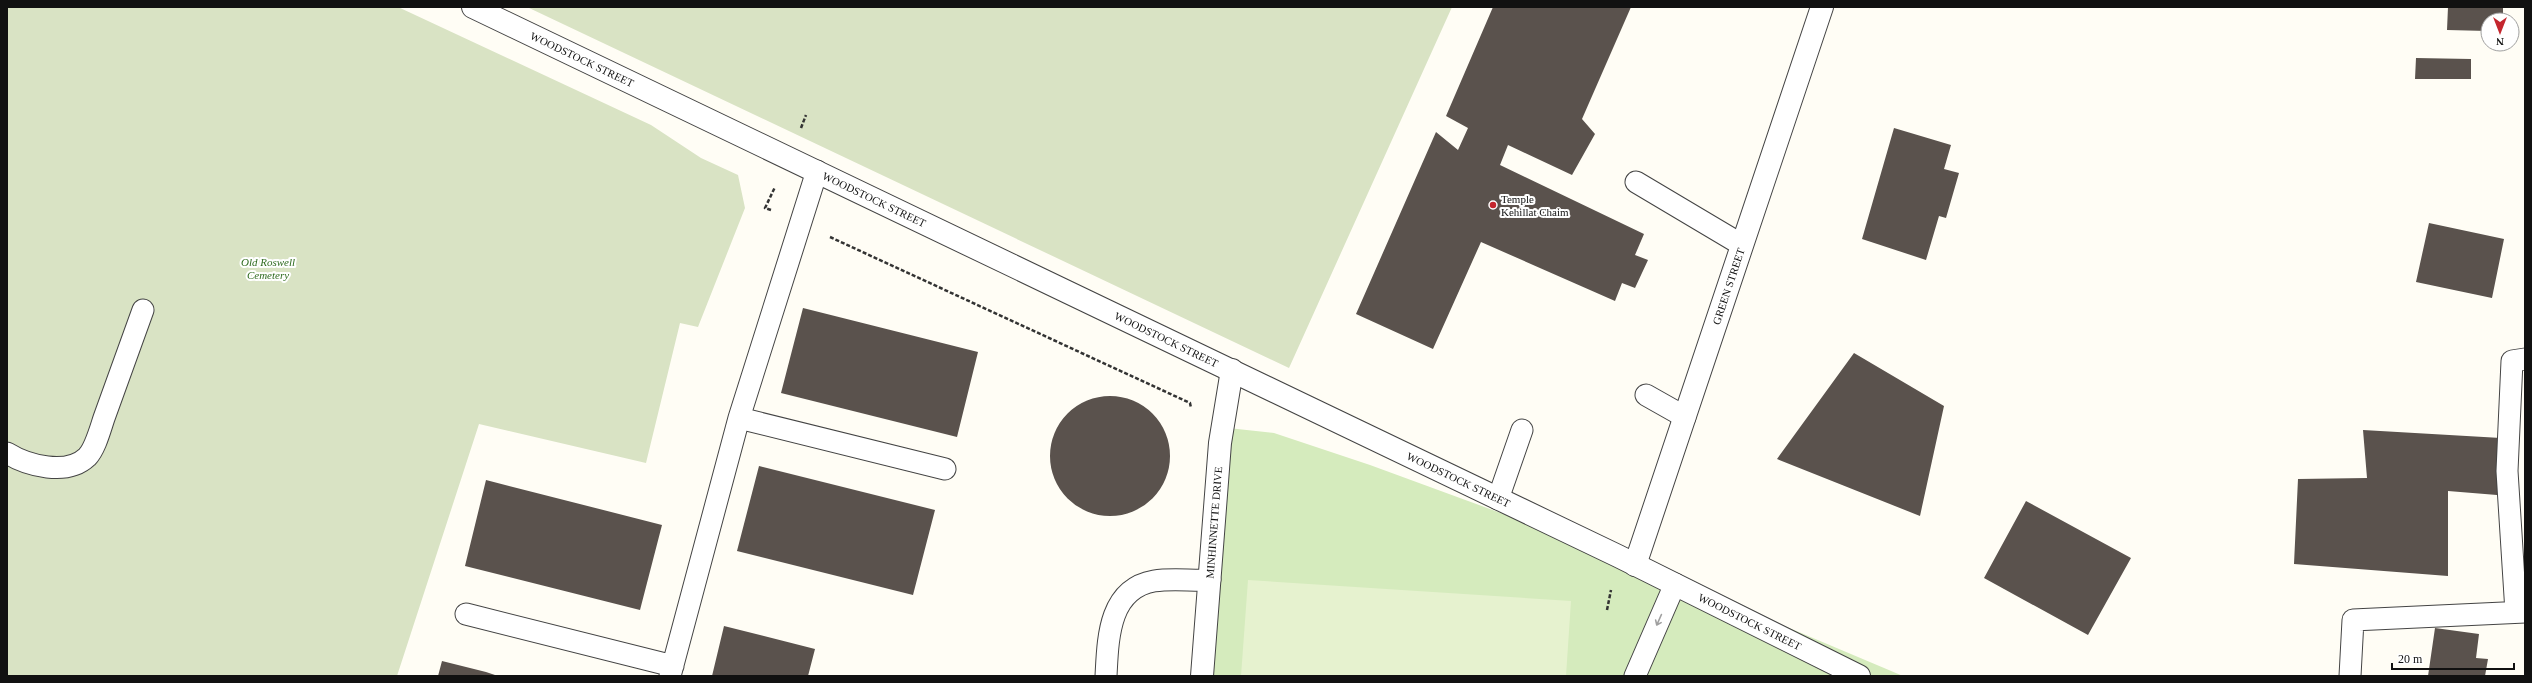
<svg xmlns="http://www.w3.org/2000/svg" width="2532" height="683" font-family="'Times New Roman',serif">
	<rect width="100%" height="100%" fill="#fffdf5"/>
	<path fill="#d5ebbd" d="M1219,427L1274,433L1370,465L1618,556L1903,676H1207Z"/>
	<path fill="#d9e3c4" d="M7,7H398L651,125L701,158L738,175L745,208L698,327L680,323L646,463L479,424L397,676H7Z
		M527,7H1452L1289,368Z"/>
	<path fill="#e6f2cf" d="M1248,580L1571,601L1566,676H1241Z"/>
	<path fill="#5a524d" d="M1493,7H1631L1582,119L1595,134L1572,175L1508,145L1500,165L1644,234L1635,255L1648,260L1635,288L1622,283L1615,301L1481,242L1433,349L1356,314L1436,132L1458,150L1468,128L1446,116Z
		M2448,7H2503V20H2488V31L2447,30Z
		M2416,58L2471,59V79H2415Z
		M1894,128L1951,145L1944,169L1959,173L1946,218L1939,216L1926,260L1862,239Z
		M2429,223L2504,239L2492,298L2416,282Z
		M803,308L978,352L957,437L781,393Z
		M1854,353L1944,406L1920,516L1777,459Z
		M1050 456a60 60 0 1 1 120 0a60 60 0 1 1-120 0Z
		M2363,430L2501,438L2497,495L2448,491V576L2294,564L2298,479L2367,478Z
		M759,466L935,510L913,595L737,551Z
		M486,480L662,525L640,610L465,566Z
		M2026,501L2131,558L2088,635L1984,578Z
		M724,626L815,649L808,676H712Z
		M2435,628L2479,634L2476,658L2488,659L2485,676H2428Z
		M442,661L486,672L498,676H438Z"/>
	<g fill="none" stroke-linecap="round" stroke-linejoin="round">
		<defs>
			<path id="service" d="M1636,182L1742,245
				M1646,395L1685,417
				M739,418L945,469
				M7,453C28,466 67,476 87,457C95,449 100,430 104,418C117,382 130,346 143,310
				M1498,499L1522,430
				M2516,612L2507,471L2512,361L2525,359
				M466,614L673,666
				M670,676L739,418L817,171
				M1106,676C1108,640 1108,589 1154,581C1172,578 1192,581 1210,580
				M1635,676L1675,584
				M2350,676L2353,620L2525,612"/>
			<g id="minor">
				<path id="s1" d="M1635,565L1822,7"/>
				<path id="s2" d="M1202,676L1220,443L1232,370"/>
			</g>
			<g id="tertiary">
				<path id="s3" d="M473,7L1618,556L1859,676"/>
			</g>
		</defs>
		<use href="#service" stroke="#444" stroke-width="23"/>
		<use href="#minor" stroke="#444" stroke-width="24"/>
		<use href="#tertiary" stroke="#444" stroke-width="24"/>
		<path stroke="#333" stroke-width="2.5" stroke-dasharray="4 2" stroke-linecap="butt" d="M801,128L806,115
			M771,210L765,208L775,187
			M830,237L1190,403L1191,408
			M1607,610L1611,590"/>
		<use href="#service" stroke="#fff" stroke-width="21"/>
		<use href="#minor" stroke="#fff" stroke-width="22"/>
		<use href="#tertiary" stroke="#fff" stroke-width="22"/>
	</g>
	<defs><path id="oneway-shaft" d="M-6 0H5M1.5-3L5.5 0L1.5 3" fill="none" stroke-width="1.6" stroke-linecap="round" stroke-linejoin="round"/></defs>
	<use stroke="#a0a0a0" href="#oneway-shaft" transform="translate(1659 620) rotate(114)"/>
	<circle fill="#c4262e" stroke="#fff" stroke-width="1.5" cx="1493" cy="205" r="4"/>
	<g text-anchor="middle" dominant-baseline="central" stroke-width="4" stroke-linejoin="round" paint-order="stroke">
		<g font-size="11" fill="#111" stroke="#fff">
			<text stroke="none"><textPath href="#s3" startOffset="121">WOODSTOCK STREET</textPath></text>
			<text stroke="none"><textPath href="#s3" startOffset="445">WOODSTOCK STREET</textPath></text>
			<text stroke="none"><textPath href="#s1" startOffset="294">GREEN STREET</textPath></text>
			<text stroke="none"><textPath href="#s3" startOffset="769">WOODSTOCK STREET</textPath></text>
			<text stroke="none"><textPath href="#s3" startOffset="1093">WOODSTOCK STREET</textPath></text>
			<text stroke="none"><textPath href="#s2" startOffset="154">MINHINNETTE DRIVE</textPath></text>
			<text stroke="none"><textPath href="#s3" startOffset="1417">WOODSTOCK STREET</textPath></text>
		</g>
		<g font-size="11" fill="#111" stroke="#fff" text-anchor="start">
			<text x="1501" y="199">Temple<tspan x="1501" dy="13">Kehillat Chaim</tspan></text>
		</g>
		<g font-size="11" font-style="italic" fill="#2f6b1f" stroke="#fff">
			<text x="268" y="262">Old Roswell<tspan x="268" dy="13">Cemetery</tspan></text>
		</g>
	</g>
	<rect width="2532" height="683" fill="none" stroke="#111111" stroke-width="16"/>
	<g transform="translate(2500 32) rotate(180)"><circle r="19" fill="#ffffff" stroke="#a0a0a0"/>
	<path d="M0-3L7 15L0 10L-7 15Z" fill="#c4262e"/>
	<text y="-6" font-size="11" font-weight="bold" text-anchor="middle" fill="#111111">N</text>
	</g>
	<path d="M2392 663v6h122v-6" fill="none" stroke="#111111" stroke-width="2"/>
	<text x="2398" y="663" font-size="12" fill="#111111" stroke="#ffffff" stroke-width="3" paint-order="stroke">20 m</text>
</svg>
